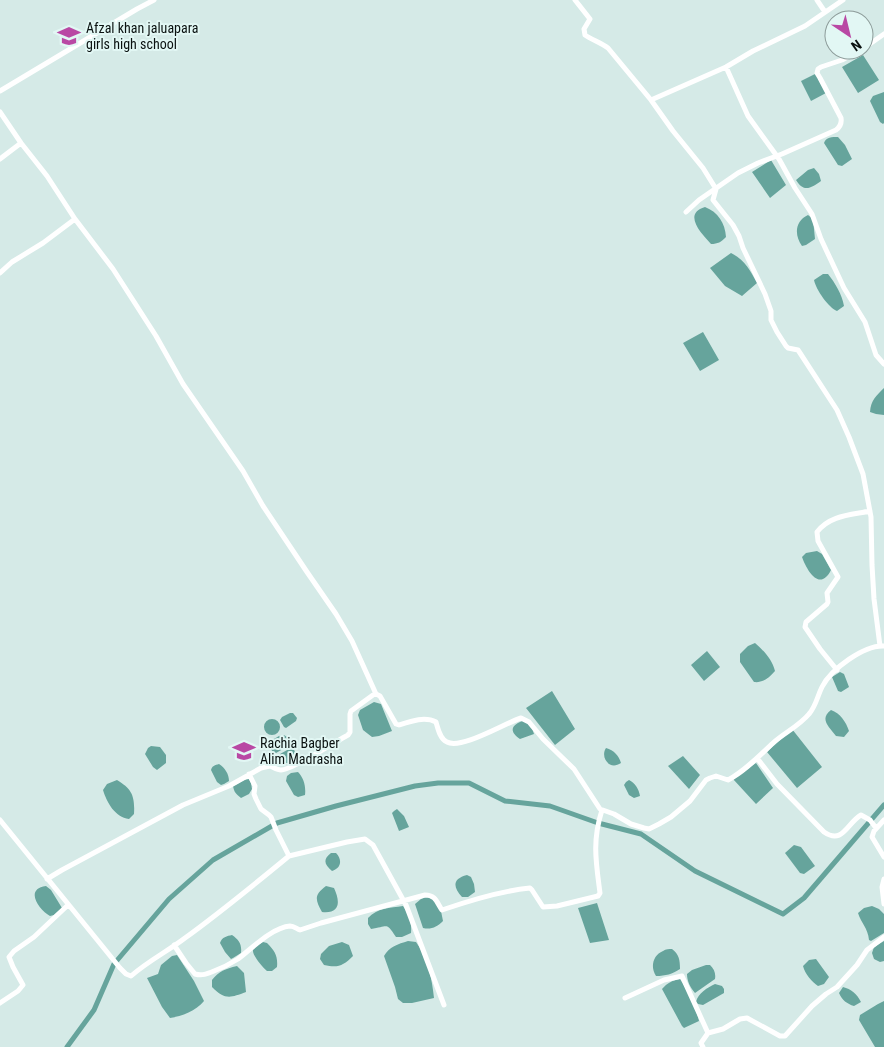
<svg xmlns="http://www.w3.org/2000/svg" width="884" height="1047" font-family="'Roboto Condensed',sans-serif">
	<rect width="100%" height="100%" fill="#d5eae7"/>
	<path fill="#66a49c" d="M863,55L879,80L858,93L842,67Z
		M817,73L826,93L811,101L801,81Z
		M884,92V123L883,124L880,122L870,101L873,96Z
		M838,137L845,145L852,159L842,166L838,165L824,143C826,137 832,137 838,137Z
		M771,160L786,185L770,198L752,172Z
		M814,168L819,174L821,181C811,188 804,193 796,180L808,170Z
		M705,207C718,212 725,223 726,237C721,242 718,244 711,244C702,234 682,214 705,207Z
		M808,215L813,219L815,239L806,245L802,246C794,235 795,221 808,215Z
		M731,253C745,260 750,270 757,283L742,296L725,286L710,268Z
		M823,274H828C835,283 842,294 844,306L837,311C829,308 816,290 814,280Z
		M703,332L719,360L700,371L683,343Z
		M884,388V415L876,414L870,412C871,400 876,396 884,388Z
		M817,551L822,554L831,570C820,592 807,571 802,557L806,553Z
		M755,643C764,651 772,659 775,671C769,678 763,683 754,682L740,662V654L748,646Z
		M707,651L720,667L704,681L691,665Z
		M840,672L844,674L849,687L841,692L838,691L832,677Z
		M552,691L575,729L555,745L526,708Z
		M374,702L381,704L392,731L379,736L372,737L363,730L358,715L360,710Z
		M831,710C840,713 846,722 849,731L844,737L836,736C829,727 819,719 831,710Z
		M290,713H293L297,718L296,721L286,728L284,727L280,720L282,717Z
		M264 727a8 8 0 1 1 16 0a8 8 0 1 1-16 0Z
		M525,720L532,728L534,734L520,739C507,730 513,724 525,720Z
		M792,729L822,767L797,788L767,752Z
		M284,735L287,737L290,745L276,753L273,752L268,745L269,742L279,736Z
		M151,746L160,747L166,755V763L157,770L153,767L145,754L148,748Z
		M606,748C614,750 619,756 621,763C609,771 600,757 606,748Z
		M289,749L294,750L297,754L298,758L290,763H285L280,758V754Z
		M683,756L700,775L689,789L668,766Z
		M756,763L773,788L756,804L733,779Z
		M219,764C225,768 229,774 229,781L224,784L221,785L217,782L211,770C212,766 215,765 219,764Z
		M298,772C304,778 306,787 305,795L298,797L294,795L286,781L287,776L291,773Z
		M249,779L251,783L252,789L249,794L241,798C236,794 234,792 233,786L244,780Z
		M117,780C132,789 135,796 134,814L129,819C115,817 107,803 103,790L107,784Z
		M629,780C635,783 639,789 640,796L634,798L629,795L624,785L626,782Z
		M397,809L404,816L409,827L399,831L392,813L394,811Z
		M794,845L801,847L815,866L804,874L800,873L785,853Z
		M331,853H336C342,859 342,868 332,871C325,865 322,860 331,853Z
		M467,875L471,877L474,884L475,892L468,897H462C453,887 452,879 467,875Z
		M46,886L51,890L62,908L54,915L50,916C39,910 24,889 46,886Z
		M326,886L334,888C340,901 341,914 322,912C315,899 314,895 326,886Z
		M427,896L434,899L441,911L443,921C437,927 431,930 423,928L415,904L421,899Z
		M597,903L609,940L590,943L578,908Z
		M403,906C409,914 412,923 411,933L402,937H396C386,922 389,926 371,929L368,924V918C377,908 390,908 403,906Z
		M872,906L879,909L884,914V933L871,941L869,940C868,928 861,923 858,913L864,908Z
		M232,935C239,940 242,944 241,953L233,958L231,959L225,952L220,943C222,937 227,936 232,935Z
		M408,941L416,942C428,958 432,979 434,998L412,1003H403L398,999L395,987L384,956C389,947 398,944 408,941Z
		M884,941V961L880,962L874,959L872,953L874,947Z
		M263,942L267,943C275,951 278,956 277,967L272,971H267C263,968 252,955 253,950C254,946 260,944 263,942Z
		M342,942L349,945L353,956C343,966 338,968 324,965L320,959L321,954L329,946Z
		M672,949C679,954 680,960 680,969C672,974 666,976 656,976C650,967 653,955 663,951C666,949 669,949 672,949Z
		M177,955L194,981L204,1001C196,1011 182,1016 170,1018L162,1007L147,978L158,974L161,965L172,956Z
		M816,959L829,977L824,984L818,986C812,982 805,974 803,966L809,960Z
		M706,965H710C714,969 716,973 715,979L695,993C690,987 687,981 687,974L692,970Z
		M237,966L244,973L246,992C230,998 225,1000 212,987V980C219,971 225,969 237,966Z
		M680,979C688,991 696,1007 699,1021L684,1028L682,1026L662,989C667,983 673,980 680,979Z
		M715,984L722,986L724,989V993L703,1005L698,1004L696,1002C698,993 707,988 715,984Z
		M843,987C851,989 857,994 861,1002L854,1006C847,1004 842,1000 839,993Z
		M884,1001V1047H875L859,1020L860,1015L878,1004Z"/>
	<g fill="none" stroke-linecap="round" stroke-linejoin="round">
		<path stroke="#66a49c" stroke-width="5" d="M67,1047L94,1010L114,964L169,899L213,860L277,823L336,806L415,786L438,783H469L505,801L550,806L598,823L641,834L695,871L783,914L804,898L884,805"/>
		<path stroke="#fff" stroke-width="5" d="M575,0L590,19L584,29L585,35C592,40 600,42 608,48L651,100L673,131L703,168L716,189L713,200L733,225L739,236L743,248L765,294L771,311V320L777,332L786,346L788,348L798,350L800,353L837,410L849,437L863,474L871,517L872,565L874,599L880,646
			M817,0L825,12
			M864,48L884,34
			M726,67L748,116L779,159L795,188L812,214L821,239L844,288L865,322L876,355L884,364
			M0,91L137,9L154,0
			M651,100L726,67L753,51L805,26L843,0
			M0,112L21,143L47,176L75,219L113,269L156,336L183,384L243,471L263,506L307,572L336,614L352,641L376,694
			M0,159L21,143
			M686,212L699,200L738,173L758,163L782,154L836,130C840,127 842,124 841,118L820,78L817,73L818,69L821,67L842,60L860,50
			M0,273L12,262L43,243L75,219
			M837,670L820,649L805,627L806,622L827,604L828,602L827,593L838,577L818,541L817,532C830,515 851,515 870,511
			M757,758L777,784L824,832C843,845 847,823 861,815L870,820L876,828
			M249,774L255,786L254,794L256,799L261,809L269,815L271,817L276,830L289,856L347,842L365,839L373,845L406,905L444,1005
			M0,820L120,968L126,974L131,976C148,961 168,951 185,938C221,912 255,884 289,856
			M884,820L874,831L872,837L884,857
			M47,879L62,870L183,805L229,786L261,768L270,766C273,767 277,770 281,770C292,770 335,742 348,735L350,732V714L351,711L373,695L376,694L380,696L396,724L399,725C411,721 425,716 436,722C438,729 440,739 447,742C461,750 505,723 521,718L529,722L543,739L574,769L600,809L614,814L631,824L644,828L649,829L659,824L671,817L690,801L706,780L710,778L716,776L728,780C745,771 759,756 773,743C784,733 799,726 809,714C816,706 817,697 822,687C831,669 864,645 884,646
			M884,879L882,887L884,904
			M174,945L186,963L195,974C202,976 207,974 214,971C222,968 230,964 238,959C251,949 273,927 290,926C294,926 297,929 300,930L321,923L425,895C436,895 437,903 442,910C471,900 500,891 530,888L532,890L543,907L557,906L598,896L600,893C596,862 592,841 602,810
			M625,998L664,980L682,976L708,1033L701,1043L703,1047
			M0,1003L18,991L23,985L13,967L9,957L14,951L34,937L68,905
			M708,1033L723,1029L740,1019L747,1018L780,1036H785L812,1006L826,994L837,987L857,965L867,950L884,937"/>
	</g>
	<defs>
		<symbol id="school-bare" viewBox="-9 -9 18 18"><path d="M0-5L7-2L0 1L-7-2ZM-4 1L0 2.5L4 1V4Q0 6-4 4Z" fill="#b948a4" stroke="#e2f7f4" stroke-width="2.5" paint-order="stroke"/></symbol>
	</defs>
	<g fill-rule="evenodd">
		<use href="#school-bare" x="53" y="20" width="32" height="32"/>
		<use href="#school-bare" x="228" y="735" width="32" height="32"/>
	</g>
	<g text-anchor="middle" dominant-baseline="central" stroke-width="4" stroke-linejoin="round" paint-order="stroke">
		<g font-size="14" fill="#0a1110" stroke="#e2f7f4" text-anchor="start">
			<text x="86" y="28">Afzal khan jaluapara<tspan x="86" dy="16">girls high school</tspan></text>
			<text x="260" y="743">Rachia Bagber<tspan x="260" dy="16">Alim Madrasha</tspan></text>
		</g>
	</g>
	<g transform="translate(849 35) rotate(145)"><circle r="24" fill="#e2f7f4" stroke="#8c9b99"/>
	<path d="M0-4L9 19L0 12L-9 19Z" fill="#b948a4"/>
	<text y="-8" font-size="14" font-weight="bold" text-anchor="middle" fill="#0a1110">N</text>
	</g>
</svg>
